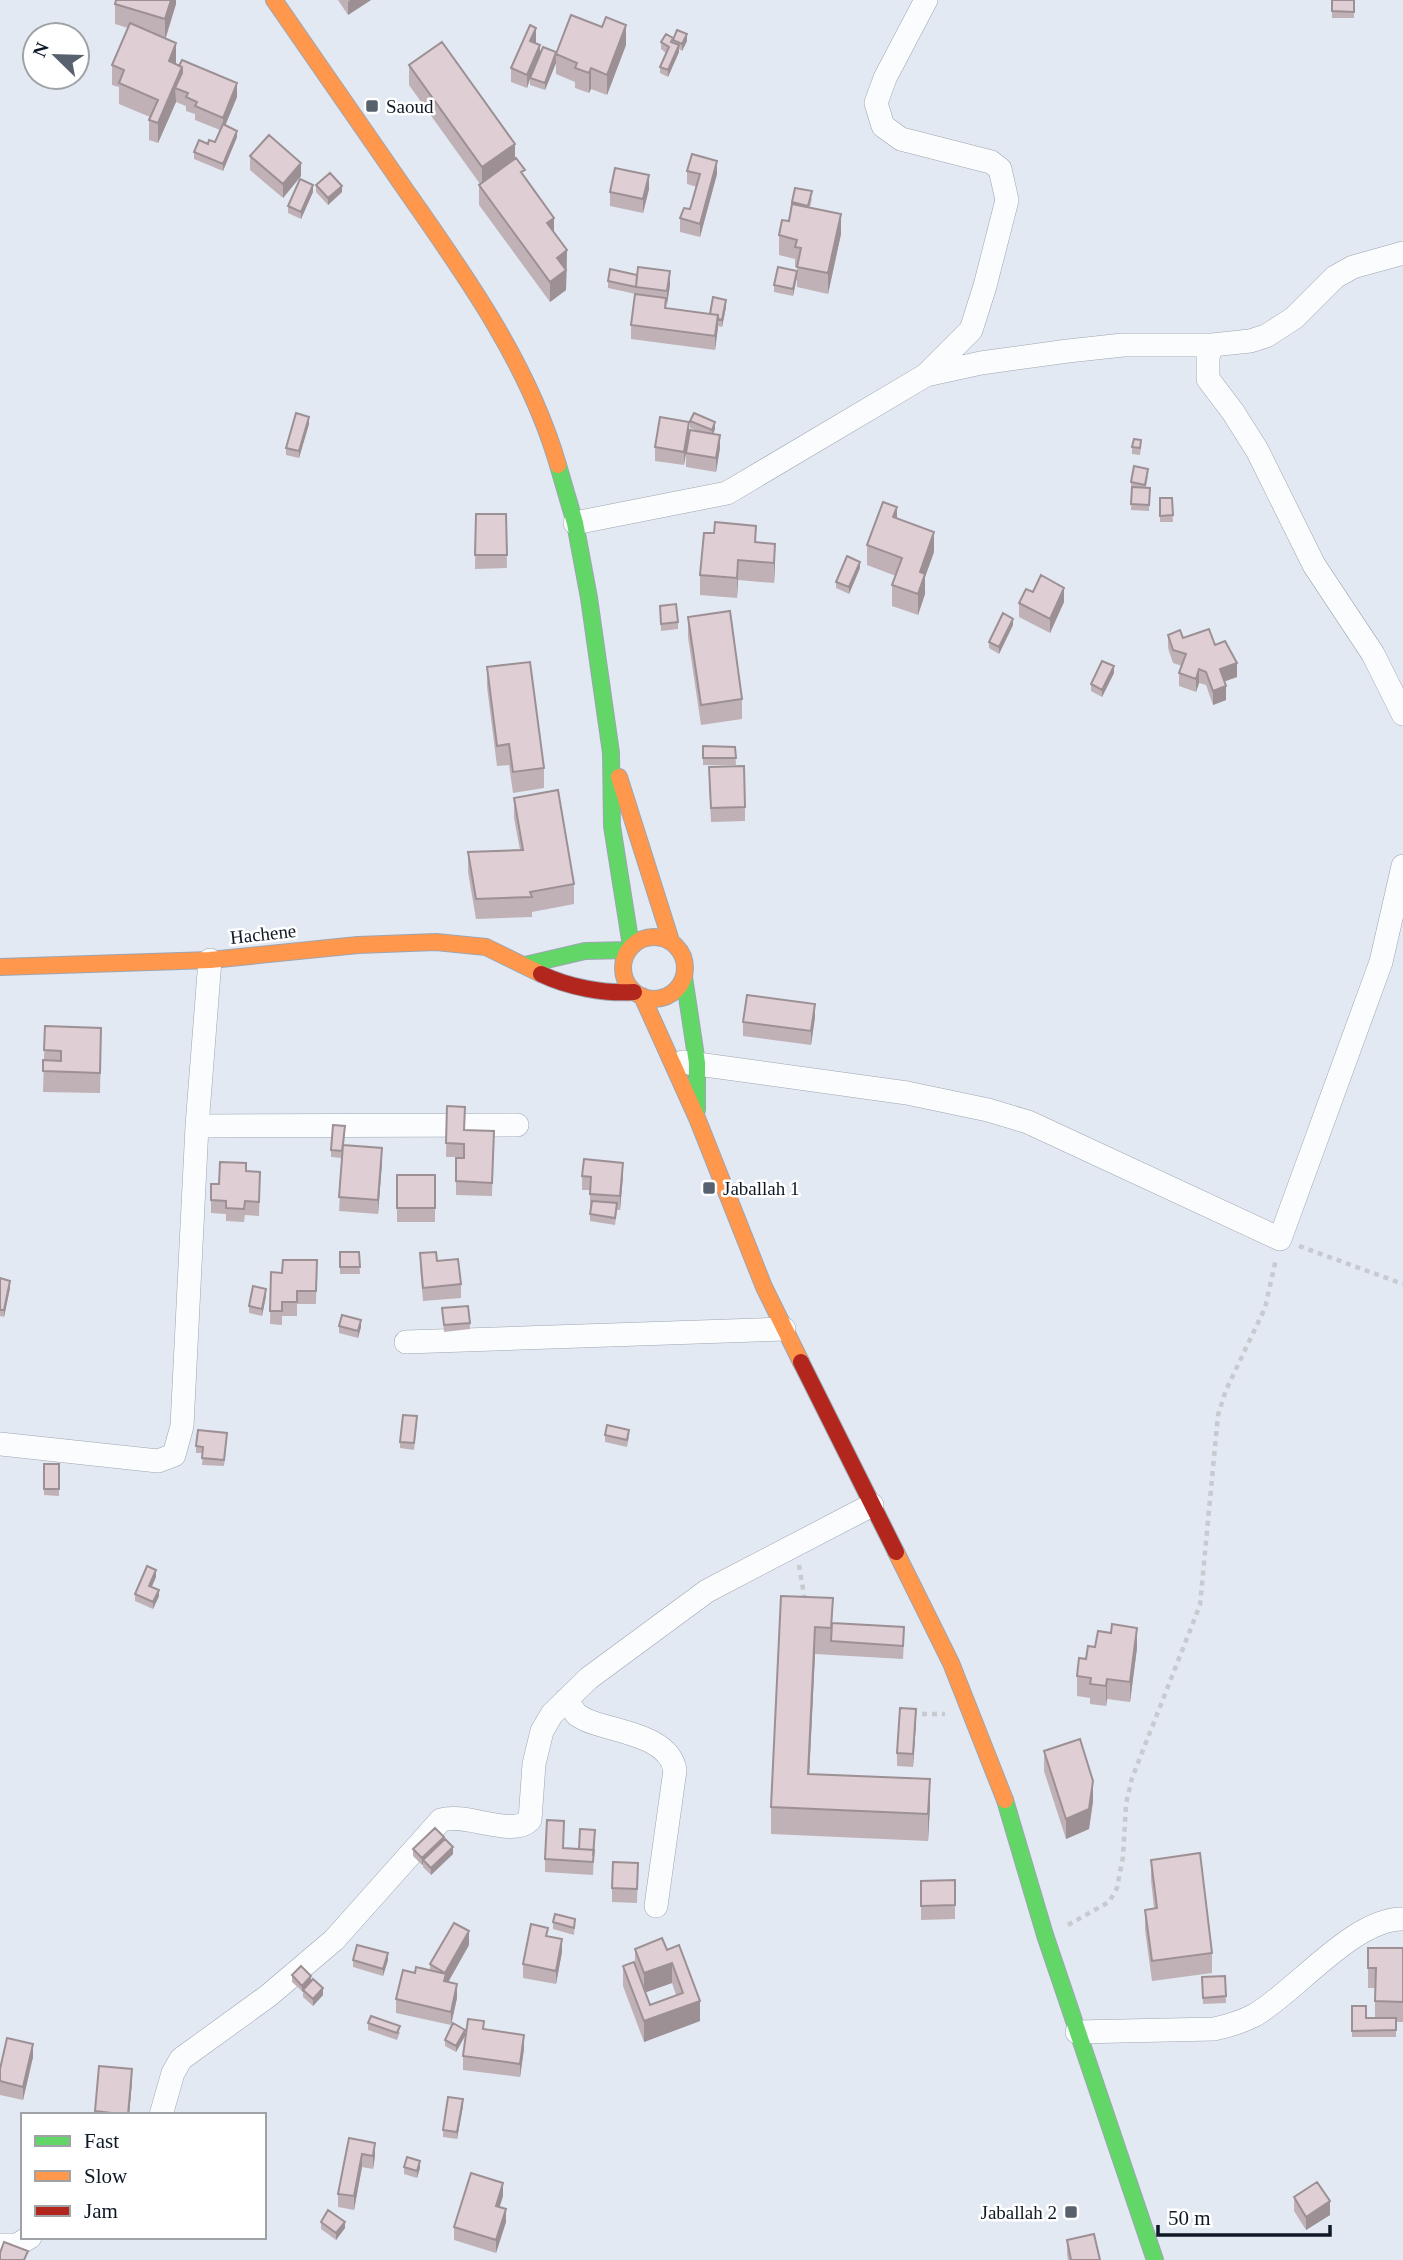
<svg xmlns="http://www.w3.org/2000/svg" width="1403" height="2260" font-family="'Times New Roman',serif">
	<rect width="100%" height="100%" fill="#e2e9f3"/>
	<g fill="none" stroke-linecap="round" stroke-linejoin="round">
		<defs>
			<path id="street" d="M926,0L885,78L876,103L883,126L901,139L991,162L1000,169L1007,200L985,286L971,330L926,375
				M1212,345L1208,357V379L1233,412L1257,450L1314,565L1373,654L1403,714
				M575,523L727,493L926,375L981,363L1068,351L1123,345H1212L1250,341L1266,336L1294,318L1335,277L1353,267L1403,253
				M683,1062L907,1093L988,1110L1028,1122L1280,1239L1381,962L1403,866
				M197,1126L517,1125
				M406,1342L784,1329
				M0,1444L158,1461L174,1455L182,1426L197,1126L210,960
				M566,1700L577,1715L586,1720C614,1732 669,1735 675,1770L656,1906
				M1077,2032L1214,2029C1229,2026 1241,2022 1255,2015C1296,1991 1354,1918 1403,1919
				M161,2115L173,2073L181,2059L268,1996L334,1940L441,1820C466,1812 512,1838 530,1820L534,1764L542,1731L552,1714L589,1678L707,1591L872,1505
				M0,2245H17L30,2237"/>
			<path id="fast" d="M558,465L575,523L589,598L611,753L612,826L631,946
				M525,965L585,951L628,950
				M684,977L697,1063V1110
				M1005,1800L1045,1935L1155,2260"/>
			<path id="slow" d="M274,0C318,64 363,128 407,192C466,276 529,365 558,465
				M619,777L671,941
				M623 968a31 31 0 1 1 62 0a31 31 0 1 1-62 0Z
				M0,967L210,960L358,945L436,942L486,947L541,974
				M642,996L697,1118L764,1287L801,1362
				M896,1552L951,1663L1005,1800"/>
			<path id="jam" d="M541,974C568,987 604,994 634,992
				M801,1362L896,1552"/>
		</defs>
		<use href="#street" stroke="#9da5b0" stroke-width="24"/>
		<use href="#fast" stroke="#9da5b0" stroke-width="18"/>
		<use href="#slow" stroke="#9da5b0" stroke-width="18"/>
		<use href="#jam" stroke="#9da5b0" stroke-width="18"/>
		<path stroke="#c7cace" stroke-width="4.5" stroke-dasharray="5 5" stroke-linecap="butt" d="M1299,1246L1403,1284
			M799,1565L805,1601
			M912,1714H945
			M1068,1925L1109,1902L1117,1888L1123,1857L1126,1804L1132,1778L1200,1605L1218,1415L1226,1390L1265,1308L1276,1259"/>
		<use href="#street" stroke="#fbfcfd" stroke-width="23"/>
		<use href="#fast" stroke="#63d668" stroke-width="16"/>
		<use href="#slow" stroke="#ff974d" stroke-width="16"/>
		<use href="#jam" stroke="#b3261e" stroke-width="16"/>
	</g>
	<path fill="#c0b1b6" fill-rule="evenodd" d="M176,0V4L166,38L176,64L237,97L225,125L237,137L223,171L194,159V152L208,144L215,142L220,130L195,120V114L186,111V106L176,102L158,143L149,140V120L150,117L119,104V87L112,85V65L128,28L115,24V4Z
		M338,0H371L348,15Z
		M1332,0H1354V18H1332Z
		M673,38V43V40L687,41L682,51L679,49V52L668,77L660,73V67L666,53L661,49V42Z
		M536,42L535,44L540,55L556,52L626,45L607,95L591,89L589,93L575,88V82L556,74V63L545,90L530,85V80L527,88L511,82V68Z
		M409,65L515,159L554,232L567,250L566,290L550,302L479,205V185L480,184L409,85Z
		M250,156L301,176L283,198L250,170Z
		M687,171L717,174L700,237L680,232V218L690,209L697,187L687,184Z
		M316,185L342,192L328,205L316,192Z
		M649,189L643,213L610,206V192Z
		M313,192L301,219L288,213V206Z
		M812,198L810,208L841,234L828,294L797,287V267H795V259L779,255V235L789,221L792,202Z
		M797,277L793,296L774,292V285Z
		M608,281L670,285L666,308L710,314L726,307L722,327L718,326L715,350L631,339V325L636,294L608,288Z
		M690,421L715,429L713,434L720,448L716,472L686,467V453L700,432L690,428Z
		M689,422L684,465L655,461V447Z
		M309,424L299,458L286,455V448Z
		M1132,447H1141L1140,455L1132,454Z
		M1148,476L1146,487L1150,488L1149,511L1131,510L1132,489H1131V482Z
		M1160,498H1172L1173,522H1160Z
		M476,514H506L507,568L475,569Z
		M897,519L934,552L925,577V594L918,615L892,606V585L896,576L867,565V545Z
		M756,542L775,564L774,583L738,580L737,598L700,595V575Z
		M860,568L849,594L836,588V582Z
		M1064,602L1050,633L1019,617V603Z
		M660,606L678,622V629L661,631Z
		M688,617L742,699V719L701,725L688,637Z
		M1013,625L999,654L989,648V642Z
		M1168,635L1215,645L1237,677L1225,681L1226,700L1213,705L1206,685L1199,683L1196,692L1179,686V673L1182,666L1173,663L1168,648Z
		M487,667L544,768V788L513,793L509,765L497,766L487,687Z
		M1114,673L1102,697L1091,691V684Z
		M735,747L736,765H703V758Z
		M709,781L745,807V821L711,822Z
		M514,798L574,884V904L532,912V917L476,919L468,872V852L520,850L514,818Z
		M815,1017L811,1045L743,1036V1022Z
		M45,1026L101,1048L100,1093L43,1092Z
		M447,1106L465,1130L494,1131L492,1196L456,1195V1158H464V1157H446Z
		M345,1133L344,1145L382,1162L378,1214L339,1211L342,1158L331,1157V1150Z
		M246,1171L260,1185L259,1216L245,1215L244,1222L226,1221V1214L211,1213V1184H219Z
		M397,1175H435V1222H397Z
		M582,1176H623L620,1210H617L615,1225L590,1221V1190H582Z
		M340,1252H359L360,1274H340Z
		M420,1253L437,1261L461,1284V1298L423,1301L420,1267Z
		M317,1260L316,1304H297V1316H282V1325L270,1324L271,1272L282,1273Z
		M0,1278L10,1288L4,1317L0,1316Z
		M266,1296L262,1316L249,1313V1306Z
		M442,1308L470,1323V1329L444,1332Z
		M339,1326L361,1327L358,1338L339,1333Z
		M417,1423L414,1450L400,1448V1442Z
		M605,1435L629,1437L627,1447L605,1442Z
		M227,1440L224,1466L202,1465L203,1453H196V1446Z
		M59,1464V1496L44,1495V1489Z
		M156,1577L152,1587L159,1596L153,1609L135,1601V1594Z
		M781,1596L833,1623L904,1641L903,1659L815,1654L809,1774L930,1806L928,1841L771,1834V1807Z
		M1095,1647L1137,1648L1130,1702L1107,1699L1106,1706L1090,1704V1698L1077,1696V1676L1086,1659Z
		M916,1722L913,1767L897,1766V1753Z
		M1044,1751L1093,1801L1089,1829L1066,1839L1044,1771Z
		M595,1830L593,1875L545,1872V1859L564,1835L563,1848L579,1849Z
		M413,1849L453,1854L431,1875L423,1867V1864L422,1865L413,1856Z
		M1151,1860L1212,1953V1973L1152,1981L1145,1930V1910L1154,1908L1151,1880Z
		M638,1863L637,1903L612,1902V1888Z
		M955,1880V1919L921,1920V1881Z
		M575,1919L574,1935L553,1929V1922Z
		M548,1936L562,1952L556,1984L523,1978V1964Z
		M469,1945L448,1982L457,1998L451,2025L396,2013V1999L415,1973L430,1970V1964Z
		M1368,1948H1403V2022H1396V2037H1352V2006L1366,2018H1375V1988H1368Z
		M635,1949L667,1950L700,2021L644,2042L623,1986V1966L635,1964ZM672,1983L676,1995L650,2005L645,1992Z
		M353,1960H388L383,1976L353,1967Z
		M292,1975L311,1980L323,1995L313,2006L303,1997V1992L292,1982Z
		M1225,1976L1226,2003L1203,2004L1202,1977Z
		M368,2023L400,2032L397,2040L368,2030Z
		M465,2036L456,2052L445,2046V2040Z
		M524,2049L520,2077L463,2070V2056Z
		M33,2057L23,2100L0,2095V2069Z
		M99,2066L132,2082L129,2115H95Z
		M463,2106L457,2139L443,2137V2130Z
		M349,2138L375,2156L373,2169L362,2167L354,2210L338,2207V2194Z
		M404,2167L420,2168L417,2178L404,2174Z
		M503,2196L499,2207L506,2222L496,2253L454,2240V2227Z
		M1294,2197L1330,2215L1306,2230L1294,2211Z
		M321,2222L345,2228L336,2240L321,2229Z
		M1067,2240L1100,2260H1068L1067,2254Z"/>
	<path fill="#9c9094" d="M171,0H176V4L165,39V19Z
		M350,0H371L348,15V2Z
		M626,25V45L607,95V75Z
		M536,28V42L530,55V41Z
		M687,34V41L682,51V44Z
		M176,43V63L169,81V61Z
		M540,45V59L530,78L527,88V75Z
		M679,45V52L668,77V70Z
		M556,56V63L545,90V83Z
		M182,67L181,90L175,88L176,102L158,143V123Z
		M591,68V89L589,93V73Z
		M237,83V97L223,131V118Z
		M237,131V137L223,171V164Z
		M515,144V164L482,187V167Z
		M717,161V174L700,237V224Z
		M301,163V176L283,198V184Z
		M649,175V189L643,213V199Z
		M313,185V192L301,219V212Z
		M342,186V192L328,205V198Z
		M841,214V234L828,294V273Z
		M554,218V238L547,223Z
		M567,250L566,290L550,302V282L557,258Z
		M670,271V285L667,305V291Z
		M797,271V277L793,296V289Z
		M726,300V307L722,327V320Z
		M718,315V328L715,350V336Z
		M309,417V424L299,458V451Z
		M689,422V436L684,465V452Z
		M715,422V429L712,437V430Z
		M720,435V448L716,472V458Z
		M897,507V527L893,517Z
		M934,532V552L925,577V594L918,615V594L920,572Z
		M775,544V564L774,583V563Z
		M738,560V580L737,598V578Z
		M860,562V568L849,594V587Z
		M1064,588V602L1050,633V619Z
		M1013,619V625L999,654V647Z
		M1237,663V677L1220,683V669Z
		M1114,666V673L1102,697V690Z
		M1199,669V683L1196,692V679Z
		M1226,686V700L1213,705V691Z
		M815,1004V1017L811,1045V1031Z
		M382,1148V1162L378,1214V1200Z
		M623,1163V1176L620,1210V1196Z
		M10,1281V1288L4,1317V1310Z
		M266,1289V1296L262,1316V1309Z
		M361,1320V1327L358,1338V1331Z
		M156,1570V1577L149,1592V1586Z
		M159,1590V1596L153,1609V1602Z
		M815,1627V1654L808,1800V1774Z
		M1137,1628V1648L1130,1702V1682Z
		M1107,1679V1699L1106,1706V1686Z
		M916,1709V1722L913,1767V1754Z
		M930,1779V1806L928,1841V1814Z
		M1093,1781V1801L1089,1829L1066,1839V1819Z
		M444,1837V1844L423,1860V1864L422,1865V1858Z
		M453,1847V1854L431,1875V1868Z
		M469,1931V1945L446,1986L444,1981L445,1973Z
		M562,1939V1952L556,1984V1971Z
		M388,1953V1960L383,1976V1969Z
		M672,1963V1983L644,1993V1973Z
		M311,1976V1983L302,1992V1986Z
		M457,1984V1998L451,2025V2012Z
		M323,1988V1995L313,2006V1999Z
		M700,2001V2021L644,2042V2021Z
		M465,2030V2036L456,2052V2046Z
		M524,2035V2049L520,2077V2064Z
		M33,2044V2057L23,2100V2087Z
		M132,2069V2082L129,2115H128Z
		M463,2099V2106L457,2139V2132Z
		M375,2143V2156L373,2169V2156Z
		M362,2154V2167L354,2210V2196Z
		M420,2161V2168L417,2178V2171Z
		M503,2183V2196L496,2219V2206Z
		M1330,2201V2215L1306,2230V2217Z
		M506,2209V2222L496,2253V2240Z
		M345,2222V2228L336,2240V2233Z"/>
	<path fill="#dfced4" stroke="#9c9094" stroke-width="2" d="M116,0H171L165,19L115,4Z
		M1332,0H1354V12L1332,11Z
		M571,15L602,27L606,17L626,25L607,75L591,68L589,73L575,68L577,63L556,54Z
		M130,23L176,43L169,61L182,67L158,123L149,120L158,100L119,83L124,70L112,65Z
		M530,25L536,28L530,41L540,45L527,75L511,68Z
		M677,30L687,34L682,44L673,40Z
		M666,34L673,38L671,42L679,45L668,70L660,67L669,47L661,42Z
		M442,42L515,144L482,167L409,65Z
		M543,47L556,52L545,83L530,78Z
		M182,60L237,83L223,118L195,106L197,102L186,97L188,93L175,88L182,73V67L179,66Z
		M223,124L237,131L223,164L194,152L199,140L208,144L209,140L215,142Z
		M269,135L301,163L283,184L250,156Z
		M692,154L717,161L700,224L680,218L684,208L690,209L700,174L687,171Z
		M516,158L525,170L521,172L554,218L547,223L567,250L557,258L566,270L550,282L479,185Z
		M615,168L649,175L643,199L610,192Z
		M330,173L342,186L328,198L316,185Z
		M300,179L313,185L301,212L288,206Z
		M795,188L812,191L808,206L792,202Z
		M792,204L841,214L828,273L797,267L801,248L795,247L797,240L779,235L782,220L789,221Z
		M638,267L670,271L667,291L636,287Z
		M778,267L797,271L793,289L774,285Z
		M610,269L637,275L636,287L608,281Z
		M635,294L666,298L665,308L718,315L715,336L631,325Z
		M713,297L726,300L722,320L718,319V315L710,314Z
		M296,413L309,417L299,451L286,448Z
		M694,413L715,422L712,430L690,421Z
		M660,417L689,422L684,452L655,447Z
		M690,430L720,435L716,458L686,453Z
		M1134,439L1141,440L1140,448L1132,447Z
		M1134,466L1148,469L1145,485L1131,482Z
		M1132,487L1150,488L1149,505L1131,504Z
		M1160,498H1172L1173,515L1160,516Z
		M883,502L897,507L893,517L934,532L920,572L925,574L918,594L892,585L902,558L867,545Z
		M476,514H506L507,555H475Z
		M715,522L756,526L755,542L775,544L774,563L738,560L737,578L700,575L704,533H714Z
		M847,556L860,562L849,587L836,582Z
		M1041,575L1064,588L1050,619L1019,603L1026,589L1033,592Z
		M676,604L678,622L661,624L660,606Z
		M730,611L742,699L701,705L688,617Z
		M1003,613L1013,619L999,647L989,642Z
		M1209,629L1215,645L1225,641L1237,663L1220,669L1226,686L1213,691L1206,672L1199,669L1196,679L1179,673L1186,654L1173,650L1168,635L1180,630L1183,638Z
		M1102,661L1114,666L1102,690L1091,684Z
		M530,662L544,768L513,772L509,744L497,746L487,667Z
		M703,746L735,747L736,758H703Z
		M744,766L745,807L711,808L709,767Z
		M558,790L574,884L530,892L532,897L476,899L468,852L523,850L514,798Z
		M747,995L815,1004L811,1031L743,1022Z
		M45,1026L101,1028L100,1073L43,1071V1060L61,1061V1051L44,1050Z
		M447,1106L465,1107L464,1130L494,1131L492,1183L456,1181V1158H464V1144L446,1143Z
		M333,1125L345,1126L342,1151L331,1150Z
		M343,1145L382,1148L378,1200L339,1197Z
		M584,1159L623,1163L620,1196L590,1194L591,1177L582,1176Z
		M220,1162L246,1163V1171L260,1172L259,1202L245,1201L244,1209L226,1208V1201L211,1200V1184H219Z
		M397,1175H435V1208H397Z
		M592,1201L617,1203L615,1218L590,1214Z
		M340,1252H359L360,1267H340Z
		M436,1252L437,1261L458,1259L461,1284L423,1288L420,1253Z
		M283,1260H317L316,1291H297V1302H282V1311H270L271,1272L282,1273Z
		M0,1278L10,1281L4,1310H0Z
		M253,1286L266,1289L262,1309L249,1306Z
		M468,1306L470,1323L444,1325L442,1308Z
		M342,1315L361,1320L358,1331L339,1326Z
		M403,1415L417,1416L414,1443L400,1442Z
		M607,1425L629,1430L627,1440L605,1435Z
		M198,1430L227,1433L224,1460L202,1458L203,1447L196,1446Z
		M44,1464H59V1489H44Z
		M147,1566L156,1570L149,1586L159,1590L153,1602L135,1594Z
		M781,1596L833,1598L831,1628L815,1627L808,1774L930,1779L928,1814L771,1807Z
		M832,1623L904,1627L903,1646L831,1641Z
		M1112,1624L1137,1628L1130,1682L1107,1679L1106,1686L1090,1684L1091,1678L1077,1676L1079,1658L1086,1659L1088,1646L1095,1647L1098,1631L1111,1633Z
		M900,1708L916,1709L913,1754L897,1753Z
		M1080,1739L1093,1781L1089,1809L1066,1819L1044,1751Z
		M547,1820L564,1821L563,1848L594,1850L593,1862L545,1859Z
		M435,1828L444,1837L422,1858L413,1849Z
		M580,1829L595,1830L593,1856L594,1850L579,1849Z
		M445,1839L453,1847L431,1868L423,1860Z
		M1200,1853L1212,1953L1152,1961L1145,1910L1157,1908L1151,1860Z
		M613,1862L638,1863L637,1889L612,1888Z
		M955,1880V1905L921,1906V1881Z
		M555,1914L575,1919L574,1928L553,1922Z
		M454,1923L469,1931L445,1973L430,1964Z
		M531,1924L548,1928L546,1936L562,1939L556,1971L523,1964Z
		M662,1938L667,1950L679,1945L700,2001L644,2021L623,1966L634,1962L650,2005L683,1993L672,1963L644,1973L635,1949Z
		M357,1945L388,1953L383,1969L353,1960Z
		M1368,1948H1403V2002L1375,2001L1376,1968H1368Z
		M301,1966L311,1976L302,1986L292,1975Z
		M416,1967L446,1974L444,1981L457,1984L451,2012L396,1999L403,1970L415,1973Z
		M1225,1976L1226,1996L1203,1998L1202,1977Z
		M313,1979L323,1988L313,1999L303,1990Z
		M1352,2006H1366V2018H1396V2030L1352,2031Z
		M371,2016L400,2026L397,2033L368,2023Z
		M468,2019L484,2021L483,2029L524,2035L520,2064L463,2056Z
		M453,2023L465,2030L456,2046L445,2040Z
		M7,2038L33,2044L23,2087L0,2081V2069Z
		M99,2066L132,2069L128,2115L95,2111Z
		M448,2097L463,2099L457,2132L443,2130Z
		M349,2138L375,2143L373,2156L362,2154L354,2196L338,2194Z
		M407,2157L420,2161L417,2171L404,2167Z
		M471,2173L503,2183L496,2206L506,2209L496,2240L454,2227Z
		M1317,2182L1330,2201L1306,2217L1294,2197Z
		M328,2210L345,2222L336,2233L321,2222Z
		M1094,2234L1100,2260H1071L1067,2240Z
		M4,2242L28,2251L24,2260H0V2253Z"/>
	<g fill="#58616e" stroke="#fff" stroke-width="2.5">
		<rect x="365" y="99" width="14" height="14" rx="3.5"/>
		<rect x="702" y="1181" width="14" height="14" rx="3.5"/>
		<rect x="1064" y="2205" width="14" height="14" rx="3.5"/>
	</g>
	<g text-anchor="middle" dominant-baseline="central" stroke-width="5" stroke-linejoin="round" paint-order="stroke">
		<g font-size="19" fill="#0e1826" stroke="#fff" text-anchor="start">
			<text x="386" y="106">Saoud</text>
			<text x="723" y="1188">Jaballah 1</text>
			<text x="1057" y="2212" text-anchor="end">Jaballah 2</text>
		</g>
		<g font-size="19" fill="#0e1826" stroke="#fff">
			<text transform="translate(263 934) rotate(-6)">Hachene</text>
		</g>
	</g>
	<rect x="21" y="2113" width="245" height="126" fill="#ffffff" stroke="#9fa3a8" stroke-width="2"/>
	<rect x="35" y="2136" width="35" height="10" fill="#63d668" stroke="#9fa3a8" stroke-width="2"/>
	<text x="84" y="2148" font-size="21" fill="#0e1826">Fast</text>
	<rect x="35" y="2171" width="35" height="10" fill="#ff974d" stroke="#9fa3a8" stroke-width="2"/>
	<text x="84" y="2183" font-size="21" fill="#0e1826">Slow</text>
	<rect x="35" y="2206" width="35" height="10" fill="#b3261e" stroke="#9fa3a8" stroke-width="2"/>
	<text x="84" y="2218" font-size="21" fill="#0e1826">Jam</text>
	<g transform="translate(56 56) rotate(293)"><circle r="33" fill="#ffffff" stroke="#9fa3a8" stroke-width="2"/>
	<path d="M0-5L12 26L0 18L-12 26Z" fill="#58616e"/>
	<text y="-10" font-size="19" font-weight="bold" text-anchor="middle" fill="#0e1826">N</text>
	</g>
	<path d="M1158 2225v10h172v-10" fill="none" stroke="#0e1826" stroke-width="3.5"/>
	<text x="1168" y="2225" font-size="21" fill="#0e1826" stroke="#ffffff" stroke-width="5" paint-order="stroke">50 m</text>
</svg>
